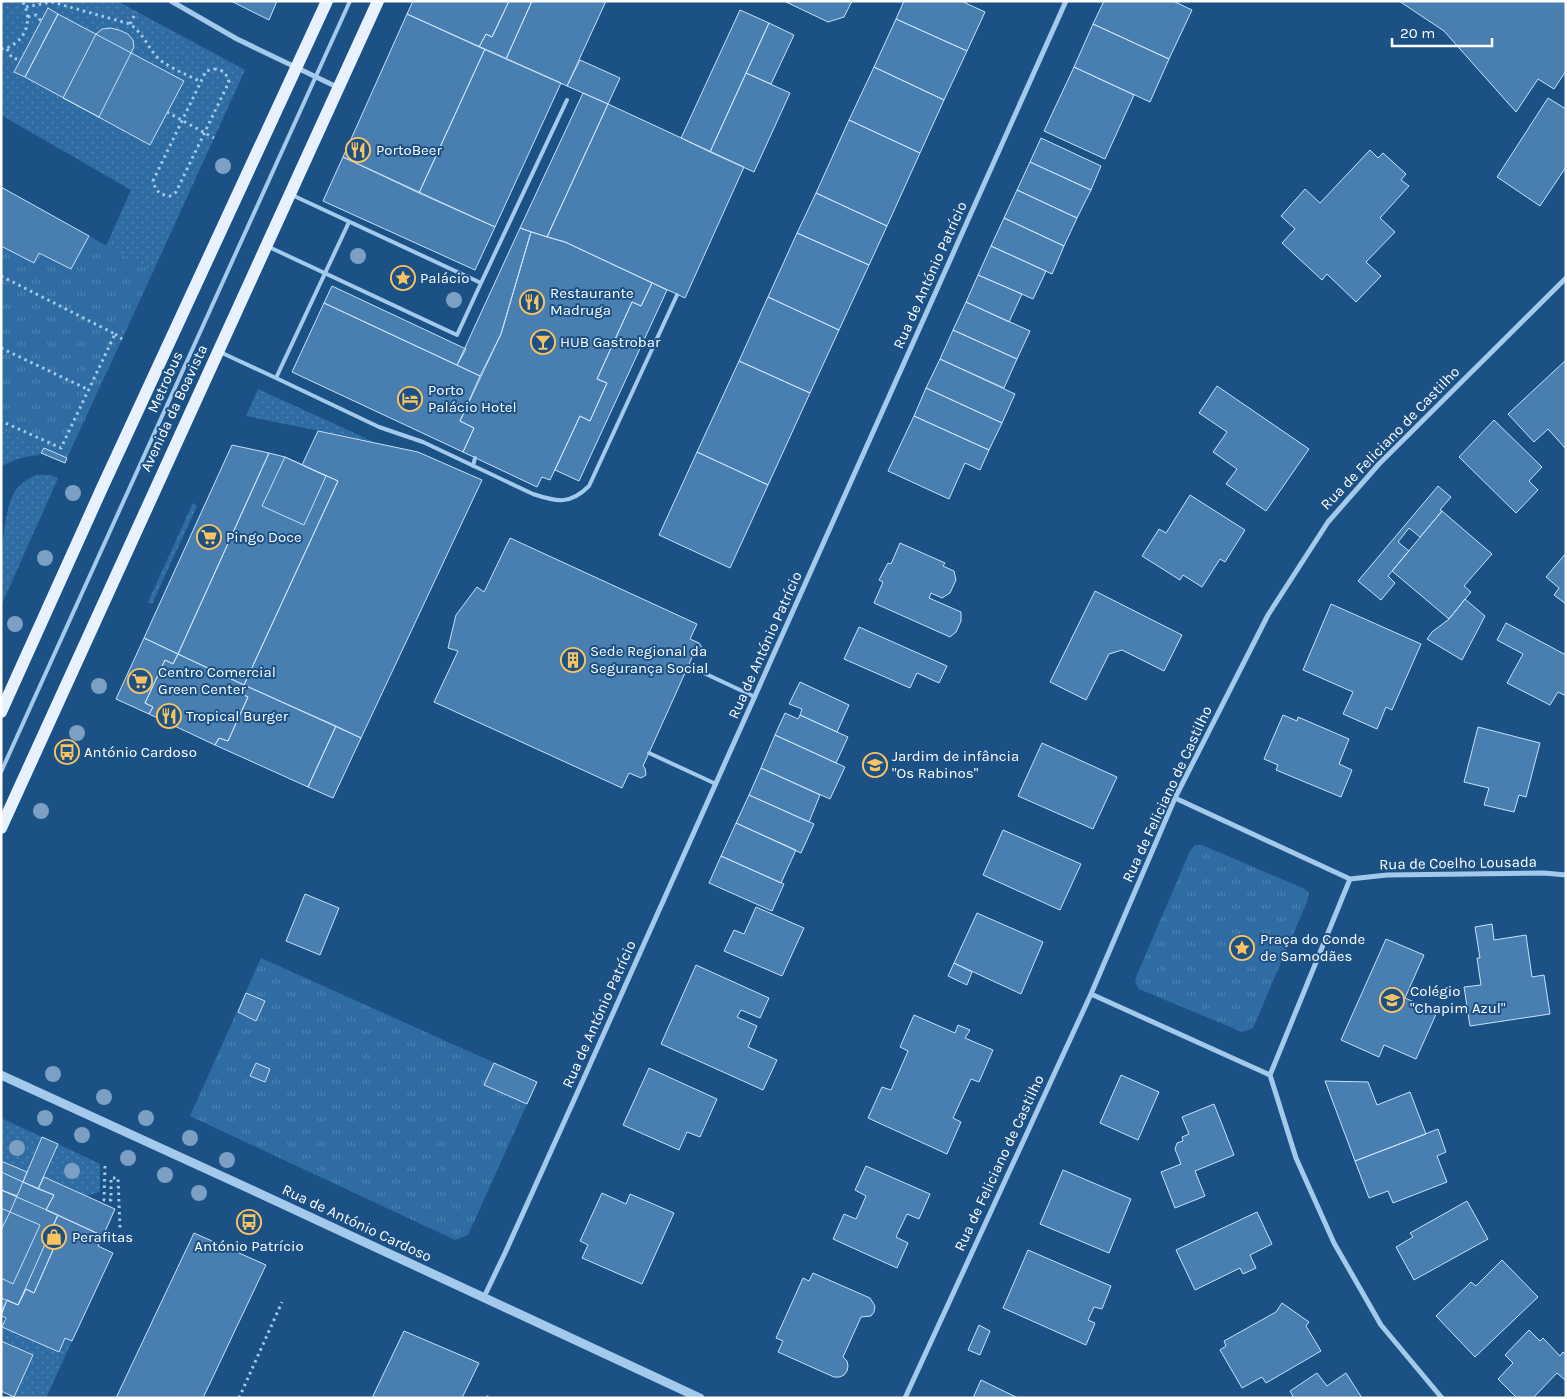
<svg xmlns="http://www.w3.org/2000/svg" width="1567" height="1399" font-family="Karla,sans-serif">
	<defs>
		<pattern id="grass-tufts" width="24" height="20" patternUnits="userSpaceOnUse" patternTransform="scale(1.25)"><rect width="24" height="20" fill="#2f6ca3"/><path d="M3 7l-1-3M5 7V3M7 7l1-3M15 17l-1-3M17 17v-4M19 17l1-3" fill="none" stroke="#4e82b1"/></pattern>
		<pattern id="park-dots" width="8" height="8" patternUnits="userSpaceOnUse" patternTransform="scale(1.25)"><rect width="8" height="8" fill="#2f6ca3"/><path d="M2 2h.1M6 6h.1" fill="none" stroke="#4e82b1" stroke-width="1.8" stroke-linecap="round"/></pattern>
	</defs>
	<rect width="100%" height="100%" fill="#1c5185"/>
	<path fill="url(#grass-tufts)" d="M89,236L153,272L67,458L1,430V246L34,263L39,253L71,269Z
		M1195,845H1202L1305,889L1309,893L1307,902L1253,1028L1242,1032L1139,989L1135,982L1136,977L1190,851Z
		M261,958L537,1082L468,1235L455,1240L190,1116Z"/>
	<path fill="url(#park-dots)" d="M1,1H117L245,70L153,272L106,246L131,190L1,115Z
		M258,389L374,442L246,416Z
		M1,430L44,448L39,455C25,456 14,459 1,467Z
		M36,475H51L58,478L1,606C1,574 0,517 15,491C20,483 28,479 36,475Z
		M193,503L197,506L152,604L148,602Z
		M1,1118L42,1137L27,1172L1,1161Z
		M58,1144L100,1164V1192L86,1196L44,1177Z
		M2,1327L59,1352L65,1338L72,1341L46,1398H14L33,1355L1,1341Z"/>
	<path fill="#497eb0" stroke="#c8e1f8" d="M231,1H277L269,20Z
		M413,1H509L492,37L486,34L479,47L407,14Z
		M509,1H532L506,59L479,47L486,34L492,37Z
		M532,1H606L567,86L506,59Z
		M784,1H852L844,17L828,22Z
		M904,1H961L985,12L967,51L896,19Z
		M1104,1H1173L1192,10L1169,59L1093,24Z
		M1399,1H1566V71L1554,89L1538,79L1516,112L1444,31Z
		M48,8L58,14L25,77L14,72Z
		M740,10L769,23L710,152L681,138Z
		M58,14L184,81L150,145L25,77Z
		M407,14L485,49L419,193L343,157Z
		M896,19L967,51L944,100L874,67Z
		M769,23L794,35L771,84L746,73Z
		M1093,24L1169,59L1150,102L1074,67Z
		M111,28L119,30L128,34L133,40L134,47L99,117L63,98L96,34L102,29Z
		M485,49L561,83L495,227L419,193Z
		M580,60L620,78L608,104L567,86Z
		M874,67L944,100L920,153L849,120Z
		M1074,67L1134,95L1105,159L1044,131Z
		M746,73L790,93L754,172L710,152Z
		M583,93L608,104L547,237L520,228Z
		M1548,98L1566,109V167L1540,206L1497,177Z
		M608,104L744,167L685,298L565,242L547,237Z
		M849,120L920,153L887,226L816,193Z
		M1041,138L1101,166L1091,190L1030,162Z
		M1370,150L1378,158L1383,153L1406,174L1401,180L1409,186L1380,218L1395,232L1366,262L1381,276L1356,302L1327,274L1322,280L1282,243L1295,229L1281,216L1305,189L1320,203Z
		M343,157L495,227L475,270L323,201Z
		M1030,162L1091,190L1077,218L1017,190Z
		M1,187L89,236L71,269L39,253L34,263L1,246Z
		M1017,190L1077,218L1064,246L1004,218Z
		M816,193L887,226L869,265L797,233Z
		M1004,218L1064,246L1052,274L991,246Z
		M520,228L531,232L501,334L480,376L457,365Z
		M531,232L565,242L652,283L641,306L632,302L597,379L607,383L590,421L580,416L550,480L542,477L537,487L463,452L474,428L460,421L501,334Z
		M797,233L869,265L839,330L768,297Z
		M991,246L1046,271L1033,299L978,275Z
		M978,275L1022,294L1009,322L966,302Z
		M652,283L667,290L579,481L555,470L580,416L590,421L607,383L597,379L632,302L641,306Z
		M332,286L466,349L457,365L324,303Z
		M768,297L839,330L810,393L739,361Z
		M966,302L1030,331L1017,359L953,330Z
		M324,303L480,376L460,421L474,428L463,452L292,372Z
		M953,330L1017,359L1004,388L940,359Z
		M940,359L1015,394L1002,423L926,388Z
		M1566,360V448H1565L1548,429L1534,442L1508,414Z
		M739,361L810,393L768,485L697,452Z
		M1217,386L1309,449L1266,511L1226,484L1237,469L1213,452L1227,432L1199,413Z
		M926,388L1002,423L989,450L914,416Z
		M914,416L989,450L980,470L965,463L949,499L888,471Z
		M1494,420L1542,467L1529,481L1538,490L1516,513L1459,457Z
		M318,431L418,452L482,480L361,738L244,685L338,481L302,465Z
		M232,445L269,453L178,654L144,638Z
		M44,448L67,458L65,463L41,453Z
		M697,452L768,485L730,568L659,535Z
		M269,453L285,457L338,481L244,685L178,654Z
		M285,457L326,476L304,525L262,506Z
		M1438,486L1451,497L1440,510L1442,511L1420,537L1409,528L1398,542L1409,551L1388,576L1395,583L1381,600L1358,581Z
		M1190,495L1245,530L1225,562L1220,559L1202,587L1183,575L1180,580L1142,556L1159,529L1166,533Z
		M1442,511L1492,554L1464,586L1471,592L1449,619L1392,571Z
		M510,538L697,624L690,639L699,643L703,649L698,654L694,653L649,753L643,766L645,768L646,775L641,778L629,773L622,788L434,702L458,651L448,648L456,615L477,587L484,592Z
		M900,543L945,563L943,566L954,571L956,580L950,593L942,598L931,593L929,598L961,612V621L956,632L950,637L874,603L883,582L879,580L888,563L891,564Z
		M1566,553V604L1554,595L1559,588L1546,577Z
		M1095,591L1182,635L1164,671L1122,650L1109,654L1086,700L1050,682Z
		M1465,599L1485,616L1462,660L1427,639L1432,632L1449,619Z
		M1331,604L1421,644L1392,710L1386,707L1377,729L1343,714L1353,692L1303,670Z
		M1506,623L1566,655V696L1558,692L1550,705L1507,683L1523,654L1497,640Z
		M859,627L947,666L939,683L917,673L910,688L844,659Z
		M144,638L178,654L173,664L165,660L145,703L153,707L149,714L116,699Z
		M178,654L244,685L240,693L248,697L228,741L219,738L215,745L149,714L153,707L145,703L165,660L173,664Z
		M800,682L849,705L837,732L800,715L802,709L789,704Z
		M244,685L336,726L308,787L215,745L219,738L228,741L248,697L240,693Z
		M785,713L798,719L800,715L848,737L836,763L775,735Z
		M1283,715L1297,721L1298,717L1349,739L1339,764L1352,770L1341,797L1276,770L1278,765L1264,759Z
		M336,726L361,738L333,798L308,787Z
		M1478,727L1540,743L1526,797L1519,795L1514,812L1484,805L1489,788L1464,782Z
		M775,735L845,767L830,799L761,768Z
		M1042,743L1117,777L1093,829L1018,796Z
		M761,768L820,795L809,822L749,795Z
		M749,795L814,824L801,853L736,823Z
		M736,823L796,850L781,883L721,856Z
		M1003,830L1081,864L1060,910L983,875Z
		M721,856L784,884L772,911L709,883Z
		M305,894L339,908L320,955L286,941Z
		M756,907L804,928L782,976L724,951L734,930L744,934Z
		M977,913L1043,942L1021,994L954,963Z
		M1492,924L1494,940L1526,935L1532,977L1544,975L1550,1014L1470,1026L1464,987L1481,985L1477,958H1480L1475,927Z
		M1386,939L1424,955L1405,998L1437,1012L1416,1059L1384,1045L1379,1057L1341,1040Z
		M954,963L972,972L967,985L948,976Z
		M696,965L769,998L760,1018L741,1010L737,1017L757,1026L748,1047L777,1060L763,1090L661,1044Z
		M246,993L265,1001L256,1021L238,1012Z
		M914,1015L955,1033L958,1025L970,1030L965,1038L993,1050L979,1082L971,1079L953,1118L961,1122L947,1154L868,1118L882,1087L891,1090L908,1051L900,1047Z
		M256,1063L270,1069L265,1082L250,1076Z
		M494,1063L537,1082L527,1104L484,1085Z
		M649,1068L717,1099L700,1137L687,1132L679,1150L623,1125Z
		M1121,1075L1159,1092L1138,1140L1100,1123Z
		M1325,1081L1368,1082L1377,1105L1410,1092L1426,1134L1355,1161Z
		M1214,1104L1234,1155L1195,1171L1205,1196L1175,1208L1161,1172L1181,1164L1175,1149L1177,1143L1183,1141L1182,1137L1189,1134L1182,1117Z
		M1438,1129L1446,1152L1437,1156L1447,1182L1393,1203L1388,1191L1369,1198L1355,1161Z
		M42,1137L58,1144L38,1189L23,1182Z
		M1,1161L27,1172L23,1182L54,1195L46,1210L58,1215L51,1230L60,1234L34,1293L26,1289L18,1305L7,1300L1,1313Z
		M866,1166L930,1194L919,1219L907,1214L896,1237L908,1243L897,1268L833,1239L844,1214L856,1219L866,1196L855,1190Z
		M1063,1170L1131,1199L1109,1253L1040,1224Z
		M1,1172L23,1182L17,1196L1,1190Z
		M44,1177L115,1209L103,1236L46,1210L54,1195L38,1189Z
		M1,1190L58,1215L18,1305L1,1298Z
		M1,1190L17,1196L10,1212L40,1225L13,1284L1,1278Z
		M602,1193L626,1204L630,1194L674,1213L642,1284L582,1258L588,1245L580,1241Z
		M1467,1201L1488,1239L1414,1280L1396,1247L1413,1237L1410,1233Z
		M1,1208L10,1212L1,1230Z
		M1257,1212L1272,1244L1250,1255L1256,1268L1243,1274L1240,1268L1195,1290L1176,1250Z
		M58,1215L103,1236L98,1246L113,1253L72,1341L65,1338L59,1352L2,1327L6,1318L1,1316L7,1300L18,1305L26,1289L34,1293L60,1234L51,1230Z
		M194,1233L266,1265L203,1398H116Z
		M1028,1250L1111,1286L1102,1309L1094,1307L1088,1320L1095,1323L1086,1345L1003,1308Z
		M1502,1260L1538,1297L1475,1357L1436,1316L1471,1282L1476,1286Z
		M813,1273L870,1298L875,1306L874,1312L871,1316L861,1317L843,1357L847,1361L848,1366L847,1371L844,1375L840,1377H834L778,1352L783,1341L776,1338L803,1278L809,1281Z
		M1282,1303L1309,1322L1306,1326L1321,1351L1266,1383L1262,1377L1242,1388L1220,1350L1226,1346L1224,1341L1276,1312Z
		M979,1325L990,1331L980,1355L968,1350Z
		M1529,1330L1540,1341L1543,1338L1560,1356L1563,1352L1566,1355V1379L1565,1380L1557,1373L1533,1398H1517L1498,1379L1513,1363L1505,1355Z
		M404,1331L479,1363L462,1398H372Z
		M1,1341L33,1355L14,1397L1,1391Z
		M1317,1373L1327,1386L1346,1373L1362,1398H1294L1290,1391Z
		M981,1380L1018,1398H973Z"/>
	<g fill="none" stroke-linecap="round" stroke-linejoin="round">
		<path stroke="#a3c9eb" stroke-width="3" stroke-dasharray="2.5 4" stroke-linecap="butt" d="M26,7L52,2L130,24C143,34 146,43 155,55C164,66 188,75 201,82
			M28,17L36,15L41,21
			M130,24L136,12
			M1,49C24,46 35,20 22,1
			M7,49L12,58L20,60
			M214,69C224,70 226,73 229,82L176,192L170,196C160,195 156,192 153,181L206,71Z
			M167,112L214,138
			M1,276L115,334L61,448L1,421
			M115,334L122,339
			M1,348L89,390
			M105,1166L104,1200H111V1178H118L120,1228
			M239,1398L282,1302
			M487,1398L488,1396"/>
		<path stroke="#a3c9eb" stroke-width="4" d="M269,247L457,335L481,283L292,195
			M481,283L567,100
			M220,352L276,378L349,222
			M276,378L379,427L423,442L533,494C557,502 570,505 589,486L677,295
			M473,466L475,458
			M689,666L755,697
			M649,753L716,784
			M1,772L350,1"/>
		<path stroke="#a3c9eb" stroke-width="5" d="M171,1L237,39L337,87
			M1175,798L1350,879L1270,1075
			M1350,879L1387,875L1544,873L1566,875
			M1091,994L1270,1075
			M1270,1075L1296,1158L1334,1243L1381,1325L1442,1398
			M484,1297L505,1253L588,1069L1066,1
			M905,1398L1091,994L1175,798L1268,615L1328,522L1379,464L1566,278"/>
		<path stroke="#a3c9eb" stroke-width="9" d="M1,1075L250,1189L700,1398"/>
		<path stroke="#e8f2ff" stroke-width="12" d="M1,712L102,488L327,1
			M1,828L378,1"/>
	</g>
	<g fill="#7ba0c4">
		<circle cx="223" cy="166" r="8"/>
		<circle cx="358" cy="256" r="8"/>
		<circle cx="407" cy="279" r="8"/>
		<circle cx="454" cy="300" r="8"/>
		<circle cx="73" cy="493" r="8"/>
		<circle cx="45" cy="558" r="8"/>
		<circle cx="15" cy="624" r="8"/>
		<circle cx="99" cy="686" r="8"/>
		<circle cx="77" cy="733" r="8"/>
		<circle cx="41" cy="811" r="8"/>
		<circle cx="53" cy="1074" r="8"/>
		<circle cx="104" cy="1097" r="8"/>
		<circle cx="45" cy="1118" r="8"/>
		<circle cx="146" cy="1118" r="8"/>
		<circle cx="82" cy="1135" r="8"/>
		<circle cx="190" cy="1138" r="8"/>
		<circle cx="17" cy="1148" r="8"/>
		<circle cx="128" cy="1158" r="8"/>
		<circle cx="227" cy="1160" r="8"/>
		<circle cx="72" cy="1171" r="8"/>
		<circle cx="165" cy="1175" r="8"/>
		<circle cx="199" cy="1193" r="8"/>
	</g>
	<defs>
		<symbol id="restaurant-ring" viewBox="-11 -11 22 22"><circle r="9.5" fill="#1c5185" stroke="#fcc461" stroke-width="1.5"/><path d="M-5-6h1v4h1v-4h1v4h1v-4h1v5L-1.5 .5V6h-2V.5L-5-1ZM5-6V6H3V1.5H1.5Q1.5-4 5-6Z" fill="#fcc461"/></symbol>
		<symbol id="sight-ring" viewBox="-11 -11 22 22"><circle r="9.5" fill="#1c5185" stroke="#fcc461" stroke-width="1.5"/><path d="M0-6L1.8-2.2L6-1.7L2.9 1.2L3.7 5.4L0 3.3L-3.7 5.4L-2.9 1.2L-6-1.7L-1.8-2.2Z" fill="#fcc461"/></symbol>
		<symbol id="bar-ring" viewBox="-11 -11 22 22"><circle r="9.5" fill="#1c5185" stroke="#fcc461" stroke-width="1.5"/><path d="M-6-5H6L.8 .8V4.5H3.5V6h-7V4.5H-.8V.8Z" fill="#fcc461"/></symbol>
		<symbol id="hotel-ring" viewBox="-11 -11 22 22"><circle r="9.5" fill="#1c5185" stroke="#fcc461" stroke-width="1.5"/><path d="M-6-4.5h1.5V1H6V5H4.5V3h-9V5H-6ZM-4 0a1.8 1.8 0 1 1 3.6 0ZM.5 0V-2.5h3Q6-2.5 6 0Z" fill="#fcc461"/></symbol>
		<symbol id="supermarket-ring" viewBox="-11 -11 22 22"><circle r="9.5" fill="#1c5185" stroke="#fcc461" stroke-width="1.5"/><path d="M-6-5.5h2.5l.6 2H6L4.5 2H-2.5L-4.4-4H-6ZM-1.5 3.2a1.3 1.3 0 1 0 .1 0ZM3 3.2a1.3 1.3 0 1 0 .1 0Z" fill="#fcc461"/></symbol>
		<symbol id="building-ring" viewBox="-11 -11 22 22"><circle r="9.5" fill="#1c5185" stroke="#fcc461" stroke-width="1.5"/><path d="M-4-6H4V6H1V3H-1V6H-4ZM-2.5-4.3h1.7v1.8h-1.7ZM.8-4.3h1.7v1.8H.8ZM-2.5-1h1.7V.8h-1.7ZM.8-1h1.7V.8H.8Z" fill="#fcc461"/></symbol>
		<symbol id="bus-ring" viewBox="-11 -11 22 22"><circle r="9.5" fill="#1c5185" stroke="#fcc461" stroke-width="1.5"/><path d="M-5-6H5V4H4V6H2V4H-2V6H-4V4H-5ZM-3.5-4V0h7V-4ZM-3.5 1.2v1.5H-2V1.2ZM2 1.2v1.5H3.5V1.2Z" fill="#fcc461"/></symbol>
		<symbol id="school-ring" viewBox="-11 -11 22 22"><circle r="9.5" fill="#1c5185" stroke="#fcc461" stroke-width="1.5"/><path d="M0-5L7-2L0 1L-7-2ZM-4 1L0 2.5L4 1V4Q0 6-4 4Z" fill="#fcc461"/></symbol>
		<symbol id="shop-ring" viewBox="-11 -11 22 22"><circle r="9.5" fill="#1c5185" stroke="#fcc461" stroke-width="1.5"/><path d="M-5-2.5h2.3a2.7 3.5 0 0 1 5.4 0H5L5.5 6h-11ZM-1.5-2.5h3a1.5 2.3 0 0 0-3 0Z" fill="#fcc461"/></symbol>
	</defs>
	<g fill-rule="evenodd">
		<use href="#restaurant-ring" x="344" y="136" width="28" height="28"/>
		<use href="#sight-ring" x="389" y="264" width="28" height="28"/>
		<use href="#restaurant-ring" x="518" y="288" width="28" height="28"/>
		<use href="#bar-ring" x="529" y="328" width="28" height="28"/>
		<use href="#hotel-ring" x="396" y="385" width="28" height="28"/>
		<use href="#supermarket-ring" x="195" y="523" width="28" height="28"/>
		<use href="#building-ring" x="559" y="646" width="28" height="28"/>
		<use href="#supermarket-ring" x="126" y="667" width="28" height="28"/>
		<use href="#restaurant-ring" x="155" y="702" width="28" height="28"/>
		<use href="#bus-ring" x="53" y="738" width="28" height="28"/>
		<use href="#school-ring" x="861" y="751" width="28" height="28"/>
		<use href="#sight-ring" x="1228" y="934" width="28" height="28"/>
		<use href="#school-ring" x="1378" y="986" width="28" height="28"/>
		<use href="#bus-ring" x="235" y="1208" width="28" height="28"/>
		<use href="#shop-ring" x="40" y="1223" width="28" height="28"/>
	</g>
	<g text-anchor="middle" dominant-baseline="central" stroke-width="4" stroke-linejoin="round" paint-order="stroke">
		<g font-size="15" fill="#fff" stroke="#1c5185" text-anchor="start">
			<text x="376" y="150">PortoBeer</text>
			<text x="420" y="278">Palácio</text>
			<text x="550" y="293">Restaurante<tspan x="550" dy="17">Madruga</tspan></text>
			<text x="560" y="342">HUB Gastrobar</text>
			<text x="428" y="390">Porto<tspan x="428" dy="17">Palácio Hotel</tspan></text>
			<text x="226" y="537">Pingo Doce</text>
			<text x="590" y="651">Sede Regional da<tspan x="590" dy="17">Segurança Social</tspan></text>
			<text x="158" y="672">Centro Comercial<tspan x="158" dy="17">Green Center</tspan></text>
			<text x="186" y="716">Tropical Burger</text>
			<text x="84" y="752">António Cardoso</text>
			<text x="892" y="756">Jardim de infância<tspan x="892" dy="17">"Os Rabinos"</tspan></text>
			<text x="1260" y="939">Praça do Conde<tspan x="1260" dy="17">de Samodães</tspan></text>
			<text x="1410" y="991">Colégio<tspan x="1410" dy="17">"Chapim Azul"</tspan></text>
			<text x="72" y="1237">Perafitas</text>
			<text x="249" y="1246" text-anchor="middle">António Patrício</text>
		</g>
		<g font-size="15" fill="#fff" stroke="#1c5185">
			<text transform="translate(930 275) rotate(-66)">Rua de António Patrício</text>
			<text transform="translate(165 382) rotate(-66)">Metrobus</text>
			<text transform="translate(174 408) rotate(-65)">Avenida da Boavista</text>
			<text transform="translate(1390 438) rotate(-46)">Rua de Feliciano de Castilho</text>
			<text transform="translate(765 645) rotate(-66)">Rua de António Patrício</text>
			<text transform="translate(1167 794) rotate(-65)">Rua de Feliciano de Castilho</text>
			<text transform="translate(1458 863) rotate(-1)">Rua de Coelho Lousada</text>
			<text transform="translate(599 1014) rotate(-66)">Rua de António Patrício</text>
			<text transform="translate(999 1163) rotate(-65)">Rua de Feliciano de Castilho</text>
			<text transform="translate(357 1223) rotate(25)">Rua de António Cardoso</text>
		</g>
	</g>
	<rect width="1567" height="1399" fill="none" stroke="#ffffff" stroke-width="5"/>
	<path d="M1392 38v8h100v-8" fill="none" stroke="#ffffff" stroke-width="2.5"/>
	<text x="1400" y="38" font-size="15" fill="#ffffff" stroke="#1c5185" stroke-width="4" paint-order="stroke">20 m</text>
</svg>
